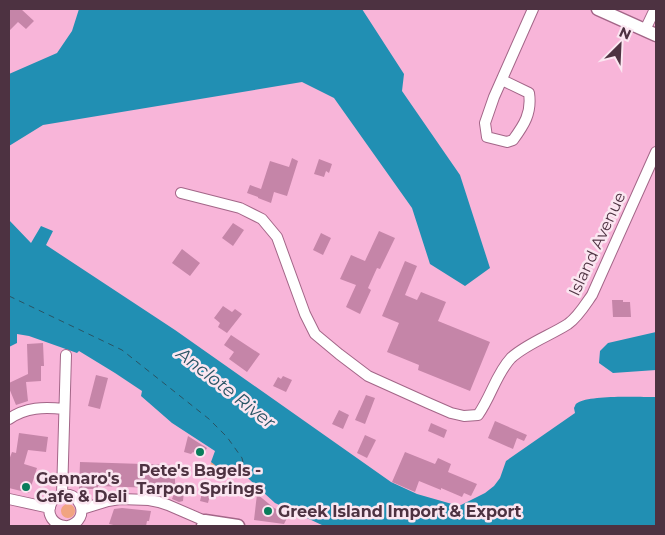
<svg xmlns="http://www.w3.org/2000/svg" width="665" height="535" font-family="Montserrat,sans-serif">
	<rect width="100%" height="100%" fill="#f8b5d9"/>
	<path fill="#f1a481" d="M211,462L224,472L223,478H215L208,476Z
		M61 511a7 7 0 1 1 14 0a7 7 0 1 1-14 0Z"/>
	<path fill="#218fb3" d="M79,9H362L404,74L402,91L460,175L490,268L465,286L430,264L412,208L334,98L302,82L43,125L9,146V74L57,53L72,31Z
		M9,220L31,243L41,226L53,231L46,245L175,330L391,482L417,494L459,506L485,493L494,486L500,478L506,461L575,413L574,408C576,404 575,404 579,402C594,395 638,397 656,397V526H324L275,503L238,469L224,472L211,462L215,451L172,423L141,396L142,391L115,373L79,351L77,353L29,336L17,334V343L9,347Z
		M656,332V370L613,373L599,363L600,351L608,343Z"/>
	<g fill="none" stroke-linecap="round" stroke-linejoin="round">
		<path stroke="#295464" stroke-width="1" stroke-dasharray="6 5" stroke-linecap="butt" d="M9,296L122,350L209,419L227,437L242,458L247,478"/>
	</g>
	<path fill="#c585a8" d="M9,9H21L34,21L26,29L18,22L9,31Z
		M292,158L298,161L287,196L274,192L271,203L258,198V197L247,193L250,185L261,189L270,161L289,167Z
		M319,159L332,164L329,173L326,171L324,177L314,174Z
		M233,223L244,230L233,246L222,238Z
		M379,231L395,238L380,269L377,268L368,288L371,290L360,314L346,307L356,285L340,279L351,255L365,261Z
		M321,233L331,238L323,255L313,250Z
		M182,249L200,263L190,276L172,263Z
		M405,261L417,266L405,295L417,300L421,292L446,302L438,321L490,342L470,391L418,370L419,365L387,352L399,323L382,316Z
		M612,300H623V302H630L631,317H613Z
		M223,306L232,312L235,309L242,314L227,333L218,327L220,323L214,318Z
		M231,335L260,354L247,372L229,359L234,352L224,345Z
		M43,343L44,366H41V381L26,382L28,401L16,405L9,388V383L28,374L27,344Z
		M96,375L108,378L100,409L88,406Z
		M283,376L292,380L286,392L273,386L278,377L281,379Z
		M366,395L375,398L365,424L355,420Z
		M339,410L349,415L343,429L332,424Z
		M495,421L527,435L524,441L517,438L513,449L488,438Z
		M431,423L447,430L444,438L428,431Z
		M19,433L48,437L46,452L28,450L24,464L37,468L29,493L9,488V460L12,452L16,453Z
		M365,435L376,440L367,458L357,453Z
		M188,436L207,448L202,457L193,452L191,454L184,452Z
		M405,452L435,464L438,458L451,464L448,472L477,484L471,496L464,493L462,497L441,488V490L419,481L415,492L392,482Z
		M80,462L175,465V483L189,491H184L183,501L179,502L172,499L175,491L154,490V488L98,486V489H79Z
		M203,489L211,491L208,503L200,501Z
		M257,494L274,508L289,514L284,524L254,520Z
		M122,508L151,511L149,521H147L146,526H118L109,524L114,509Z"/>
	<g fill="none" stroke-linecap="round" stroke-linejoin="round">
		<defs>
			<path id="minor" d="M645,30L655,9
				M502,80L529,93C532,113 524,125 513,140L507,142L487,137L485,123L494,97L533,9
				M181,193L240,208L262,219L277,237L305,314L315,334L339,354L368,376L428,403L451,413L464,416L478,415C491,397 496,374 511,358C526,344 551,335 568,324C578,317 585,305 592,295L656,152
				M9,419C26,407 44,407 64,409
				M62,495L66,355
				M9,499L50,508
				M82,509L108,501L120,499L149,500L159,502L168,505L205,521
				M65,526C54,525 46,515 51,504C52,500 56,497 59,496C79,487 93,520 68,526"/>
			<path id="tertiary" d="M598,9L656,35
				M203,526L205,521L238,526"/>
		</defs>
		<use href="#minor" stroke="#a36688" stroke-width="12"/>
		<use href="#tertiary" stroke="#a36688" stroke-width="15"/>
		<use href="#minor" stroke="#fff" stroke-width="10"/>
		<use href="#tertiary" stroke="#fff" stroke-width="12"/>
	</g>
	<g fill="#087d5b" stroke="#fbe6f1" stroke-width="2">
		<circle cx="200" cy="452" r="5"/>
		<circle cx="26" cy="487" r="5"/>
		<circle cx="268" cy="511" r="5"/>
	</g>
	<g text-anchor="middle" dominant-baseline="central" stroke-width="5" stroke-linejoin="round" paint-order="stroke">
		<g font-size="16" fill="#4d3241" stroke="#fbe6f1">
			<text transform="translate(597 244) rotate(-65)">Island Avenue</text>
		</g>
		<g font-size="16" font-weight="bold" fill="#4d3241" stroke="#fbe6f1" text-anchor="start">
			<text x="200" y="470" text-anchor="middle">Pete's Bagels -<tspan x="200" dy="18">Tarpon Springs</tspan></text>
			<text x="36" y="478">Gennaro's<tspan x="36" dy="18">Cafe &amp; Deli</tspan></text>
			<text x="278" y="511">Greek Island Import &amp; Export</text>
		</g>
		<g font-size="18" font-style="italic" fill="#295464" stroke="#fbe6f1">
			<text transform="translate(226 388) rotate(38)">Anclote River</text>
		</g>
	</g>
	<rect width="665" height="535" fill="none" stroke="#4d3241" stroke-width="20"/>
	<g transform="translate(620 45) rotate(24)" stroke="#fbe6f1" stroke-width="4" paint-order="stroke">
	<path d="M0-4L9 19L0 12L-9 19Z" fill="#4d3241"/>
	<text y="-8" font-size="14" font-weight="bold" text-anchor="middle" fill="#4d3241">N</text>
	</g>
</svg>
